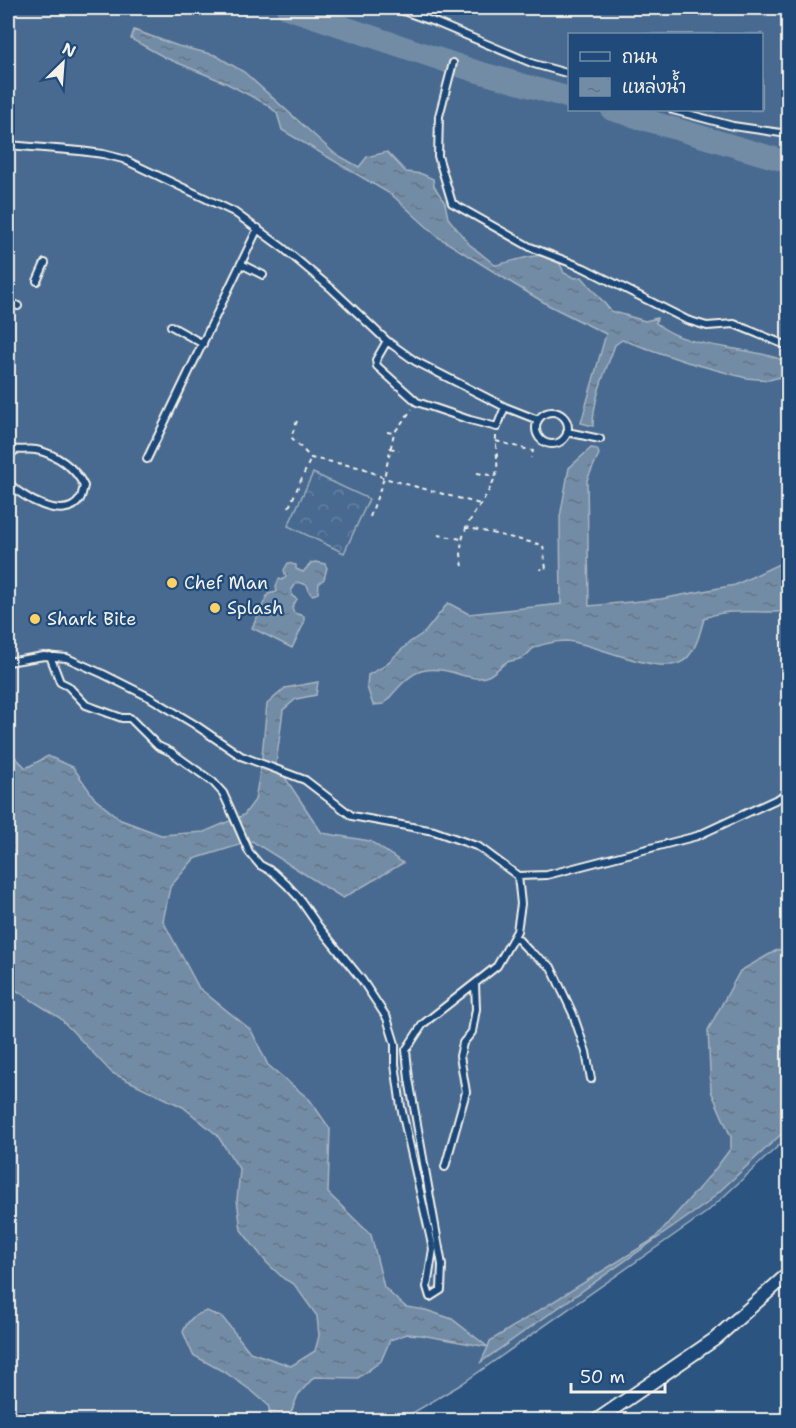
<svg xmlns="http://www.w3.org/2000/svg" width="796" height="1428" font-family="'Shantell Sans','Playpen Sans Thai',sans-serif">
	<defs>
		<pattern id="forest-crowns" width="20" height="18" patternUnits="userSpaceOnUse" patternTransform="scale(1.5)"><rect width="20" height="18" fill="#496b90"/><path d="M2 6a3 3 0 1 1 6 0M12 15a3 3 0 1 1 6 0" fill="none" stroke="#6481a0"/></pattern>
		<pattern id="water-ripples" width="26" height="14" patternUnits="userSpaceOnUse" patternTransform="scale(1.5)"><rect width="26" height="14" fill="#738ca6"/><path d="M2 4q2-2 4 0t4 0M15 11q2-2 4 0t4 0" fill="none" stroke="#647484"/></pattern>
	</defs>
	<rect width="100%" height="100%" fill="#2c5481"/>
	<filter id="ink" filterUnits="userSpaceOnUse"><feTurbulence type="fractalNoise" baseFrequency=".0167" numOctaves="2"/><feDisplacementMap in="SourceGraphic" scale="12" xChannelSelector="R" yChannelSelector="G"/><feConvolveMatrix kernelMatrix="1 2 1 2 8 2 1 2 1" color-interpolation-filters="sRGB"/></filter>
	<g filter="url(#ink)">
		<path fill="#496b90" stroke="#9eaebc" stroke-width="1.5" fill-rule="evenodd" d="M8,8H788V1137L707,1212L460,1385L401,1420H8ZM570,34H762V110H570Z"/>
		<path fill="url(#forest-crowns)" stroke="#9eaebc" stroke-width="1.5" d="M313,473L369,499L344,553L288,526Z"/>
		<path fill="url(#water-ripples)" stroke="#a7b4c0" stroke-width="1.5" d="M134,30L178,46L215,55L244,72L334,153L359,167L367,157L387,152L406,172L422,174L433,179L434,186L445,203L448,218L469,244L495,265C511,263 543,248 557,260C560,263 562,268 564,273L575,278L582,277L611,311L645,321L657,318L656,323C690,351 742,344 782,360L788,358V375L769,380L746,378L687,362L622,340L615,345C606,370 593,398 593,426L581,423L606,334L550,306L512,283L438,237L392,195L282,130L277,113L266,104L226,83L166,58L131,39Z
			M591,448L597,449L599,454L587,480L589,606L661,599L735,585L779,564L788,546V611C763,615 725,606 704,619C700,632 697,647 688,657C668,682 593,642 566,641C558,641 541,644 534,648C530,650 528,655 524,657C519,660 512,660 507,662C500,666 495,673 488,676C480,680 470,677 461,675C419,661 410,674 384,704L373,705L367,687L368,675L383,667L410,642L425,632L448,603L469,614L561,604L560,517L569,468Z
			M315,562L325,564L327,568L324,579L319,583L318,593L313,595L310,593L307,585L297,582L291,591L292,596L297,599L292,608L294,613L304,616V623L292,648L252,628L268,594L277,592L276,586L279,579L282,580L286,577L284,570L288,563L296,565V569L303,572L311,563Z
			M318,682L316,695L296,699L283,710L276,764L322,833L370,841L403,863L343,898L252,841L194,859L170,887L163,921L199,988L251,1030L268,1065L310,1100L330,1129L328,1193L371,1235L384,1287L394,1297L406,1307L426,1310L452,1319L488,1347L490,1341L654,1239L713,1172L731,1148V1137L711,1091L708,1030L740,971L777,950L788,948V1128L706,1204L481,1362L488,1347L421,1335L407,1334L390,1340L381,1361L358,1378L314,1377L298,1395L288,1420H272L268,1405L253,1392L226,1373L193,1355L183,1332C188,1319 194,1315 207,1311L223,1318L250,1352L291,1366L315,1351L319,1336L317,1316L294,1284L284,1279L267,1263L241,1230L237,1200L240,1170L217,1135L183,1107L112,1073L60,1018L8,985V750L26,768L48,756L73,767L95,799L121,820L161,835L204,832L244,815L255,800L261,766L267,704L285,688Z"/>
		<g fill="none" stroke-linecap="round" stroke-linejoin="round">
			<path stroke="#738ca6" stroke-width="22" d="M287,8L475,71L570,98
				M612,110L788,162"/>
			<defs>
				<path id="service" d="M395,8L437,23L534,64L570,74
					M453,63L439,116L438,156L452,203L530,247L584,268L687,320L707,326L734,324L788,346
					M673,110L733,126L788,134
					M8,145L80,151L103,154L123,159L234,212L283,248L332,289L387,341L415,361L505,407L538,420
					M241,264L263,275
					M37,281L45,263
					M8,301L18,306
					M171,326L203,344
					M387,341L376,360L377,366L417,402L470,420L497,427L505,407
					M8,345L9,342
					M536 428a16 16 0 1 1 32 0a16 16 0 1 1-32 0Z
					M567,432L600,439
					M8,448C17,452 26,448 36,450C56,454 75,467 84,486C83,489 82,496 80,499C65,523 19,497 8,481
					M8,458L14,451
					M147,459L258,228
					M50,656L60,682L68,686L86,705L122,718H130L158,746L171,752L213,782L223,793L229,806L249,852L260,865L273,872L287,885L299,898L319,927L362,980L387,1018L395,1044V1064L401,1107L433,1249L427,1287L430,1297L441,1290L442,1265L409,1079L406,1050L423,1024L497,966L517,931L521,904L518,876
					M8,662L44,656L67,658L103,674L149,697L194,724L241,756L305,780L352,816L434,831L479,847L518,876L547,875L697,836L788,794
					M515,936L529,951L551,967L573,1014L586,1052L591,1079
					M445,1167L466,1092L460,1056L463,1043L472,1032L476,1009L475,984"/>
				<path id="minor" d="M597,1420L715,1339L788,1274"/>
			</defs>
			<use href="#service" stroke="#f4f1e8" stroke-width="10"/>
			<use href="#minor" stroke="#f4f1e8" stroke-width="16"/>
			<path stroke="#f4f1e8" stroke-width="2" stroke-dasharray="4.5 4.5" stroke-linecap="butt" d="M297,421L291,437L311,458L363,468L384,478L480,504
				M387,432L394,433
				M496,441L533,451L531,458
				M390,448L399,450
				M477,473L496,476
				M289,507L311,458
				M370,517L384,478L394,433L412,409
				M465,527L543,545L546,569H540
				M438,535L462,539
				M463,566C453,527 483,510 495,477C500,465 495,449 496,436"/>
			<use href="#service" stroke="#1f4a7a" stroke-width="6"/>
			<use href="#minor" stroke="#1f4a7a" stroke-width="12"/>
		</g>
	</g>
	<g fill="#ffd166" stroke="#1f4a7a" stroke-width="2">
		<circle cx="172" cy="583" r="6"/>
		<circle cx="215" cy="608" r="6"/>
		<circle cx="35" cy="619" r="6"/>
	</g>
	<g text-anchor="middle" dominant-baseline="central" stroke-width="4.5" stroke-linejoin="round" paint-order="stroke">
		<g font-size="18" fill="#f4f1e8" stroke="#1f4a7a" text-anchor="start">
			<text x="184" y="583">Chef Man</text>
			<text x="227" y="608">Splash</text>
			<text x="47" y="619">Shark Bite</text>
		</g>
	</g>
	<rect width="796" height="1428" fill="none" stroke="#1f4a7a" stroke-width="30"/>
	<rect x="15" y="15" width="766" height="1398" fill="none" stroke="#f4f1e8" stroke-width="2" filter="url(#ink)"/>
	<rect x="568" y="33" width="195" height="78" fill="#1f4a7a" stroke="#748da6" stroke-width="1.5"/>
	<rect x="580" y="52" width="30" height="9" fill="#1f4a7a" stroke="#748da6" stroke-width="1.5"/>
	<text x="622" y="63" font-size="18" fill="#f4f1e8">ถนน</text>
	<rect x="580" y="78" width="30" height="18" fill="url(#water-ripples)" stroke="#748da6" stroke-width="1.5"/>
	<text x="622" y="93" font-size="18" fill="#f4f1e8">แหล่งน้ำ</text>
	<g transform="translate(63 63) rotate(25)" stroke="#1f4a7a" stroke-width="4.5" paint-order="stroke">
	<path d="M0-4.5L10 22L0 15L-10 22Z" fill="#f4f1e8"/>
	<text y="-9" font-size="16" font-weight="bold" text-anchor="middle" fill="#f4f1e8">N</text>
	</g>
	<path d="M571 1383v9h94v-9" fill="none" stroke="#f4f1e8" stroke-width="3"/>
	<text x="580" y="1383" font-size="18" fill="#f4f1e8" stroke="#1f4a7a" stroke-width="4.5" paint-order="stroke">50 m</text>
</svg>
